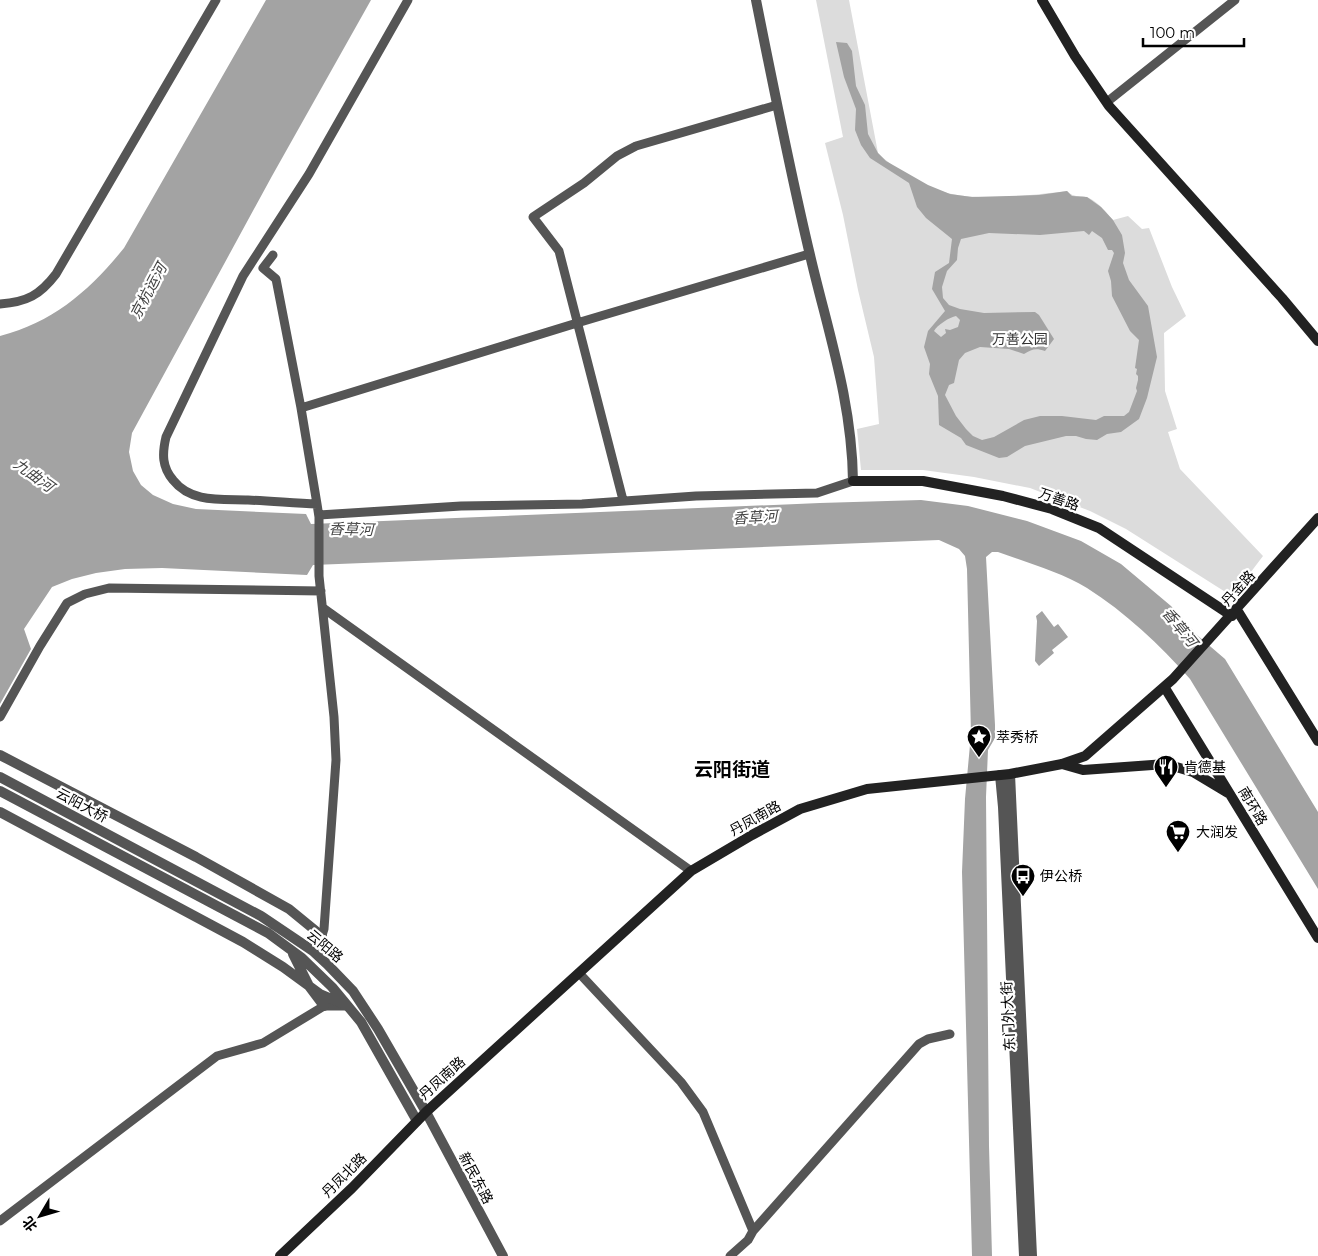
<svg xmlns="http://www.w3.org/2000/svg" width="1318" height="1256" font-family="Montserrat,'Noto Sans SC',sans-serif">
	<rect width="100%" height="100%" fill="#fff"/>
	<path fill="#dcdcdc" d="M816,0H849L878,153C895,170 928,189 952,194C984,201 1034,195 1067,191C1075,199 1080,194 1089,198C1099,203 1106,212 1113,220L1128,216L1142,229L1149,228L1172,287L1186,316L1164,333L1165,391L1177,429L1168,432L1180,469L1263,556L1238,589L1227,593L1126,529L1090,511L1030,488L974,477L923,470H861L857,429L879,424L874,357L858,290L843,215L825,143L843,137Z"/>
	<path fill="#a3a3a3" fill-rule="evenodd" d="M266,0H371L272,176L132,433L129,452L133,471L141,485L153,495L173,504L196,509L306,514L311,524L820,503L921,500L968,506L1027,521L1081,541L1121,564L1171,606L1197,635L1225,659L1318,812V889L1190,679C1160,645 1125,612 1087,588C1060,572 1028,563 998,552H992L986,557L995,725V738L988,750L986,797L989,1146L992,1256H972L962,872L965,799L971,734L967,569L965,556L959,549L939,540L313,565L307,575L162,568L125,569L96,573L72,579L52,587L24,629L31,649L0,704V336C54,322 90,290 124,248Z
		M836,42L847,43L852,51L856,86L865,105L868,134L878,153L886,161L928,185L950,194L972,197L1039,195L1067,191L1072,196L1087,197L1101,207L1113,220L1122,235L1125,253L1123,263L1129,280L1148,306L1157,357L1147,398L1139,419L1121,432L1107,434L1097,440L1086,439L1076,436H1066L1025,446L1007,457L999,458L966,445L961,438L939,425L938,396L929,374L930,364L924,347L928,331L945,311L932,289L935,272L949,263L952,239L926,218L917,207L909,183L870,158L861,145L855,130L856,109L844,77ZM1084,231L1089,235L1092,231L1102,238L1108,250H1112L1114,253L1108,271L1111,281L1112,296L1130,331L1139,340L1135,368L1137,369L1136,374L1138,376V380L1136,388L1137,391L1129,412L1124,416H1104L1096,420L1062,416H1040L1024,420L994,437L982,440L973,436L966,429L956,416L945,395L949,385L954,383L959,360L965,353L980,347L1009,349L1024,354C1032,349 1036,348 1045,351L1054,339L1039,315L1035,312L984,313L960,309L949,305L943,298L942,287L947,271L957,260L958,248L961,239L989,233L1040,235ZM956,316L960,320L958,327L950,330L945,329L946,333L941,337L934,331C937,325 950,317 956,316Z
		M1042,611L1054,627L1058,624L1068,637L1052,650L1054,653L1039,666L1035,661L1037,621L1036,616Z"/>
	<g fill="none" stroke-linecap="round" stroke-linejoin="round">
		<path stroke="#555" stroke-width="9" d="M1107,102L1235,0
			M273,255L263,268L276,279L301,408L317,504L319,517V576L334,717L336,760L324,929L316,954
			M0,304C27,302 40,295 56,274L216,0
			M301,408L577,323L809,254
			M623,500L559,251L533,217L584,183L617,156L636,146L777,105
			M317,504C294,503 271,501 248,500C221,499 191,503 173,480C162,467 162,454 166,437L243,276L309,174L408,0
			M319,515L461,506L582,504L696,496L817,493L853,481
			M323,608L691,871
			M0,717L40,646L67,603L85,594L109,588L321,591
			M579,973L681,1082L703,1112L753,1231L748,1240L730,1256
			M0,1221L217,1056L263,1043L324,1006H345
			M753,1231L919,1044L928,1039L950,1034"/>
		<path stroke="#555" stroke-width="10" d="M756,0C773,85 790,171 810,255C828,332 852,401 853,481
			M0,755L196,857L289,909L322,936
			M1010,774L1032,1256
			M1000,775L1003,807L1024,1256
			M0,777L261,916L313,951L327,964L353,991L378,1029L426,1112L503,1256
			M0,791L268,933L302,958L332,987L361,1022L417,1121
			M0,812L243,942L283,967L320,994L346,1005
			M293,954L309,986L324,1006"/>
		<path stroke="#222" stroke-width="10" d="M1042,0L1075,56L1109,106L1282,298L1318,341
			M853,481H923L1003,496L1052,509L1099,528L1232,616
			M1237,610L1318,741
			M1165,688L1318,938
			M1062,764L1083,770L1166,764L1193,772L1228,793
			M280,1256L352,1188L426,1112L691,871L752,835L800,809L867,789L1010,774L1062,764L1085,756L1173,679L1318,518"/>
	</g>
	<defs>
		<symbol id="sight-pin" viewBox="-11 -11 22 30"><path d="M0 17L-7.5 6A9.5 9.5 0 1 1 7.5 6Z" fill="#000" stroke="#fff"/><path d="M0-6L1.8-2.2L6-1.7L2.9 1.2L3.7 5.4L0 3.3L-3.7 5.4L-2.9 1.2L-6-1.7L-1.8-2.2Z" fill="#fff"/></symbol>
		<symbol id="restaurant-pin" viewBox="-11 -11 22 30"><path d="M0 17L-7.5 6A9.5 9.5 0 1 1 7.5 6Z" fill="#000" stroke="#fff"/><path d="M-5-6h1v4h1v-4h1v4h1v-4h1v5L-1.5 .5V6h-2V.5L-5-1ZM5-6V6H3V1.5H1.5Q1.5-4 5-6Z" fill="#fff"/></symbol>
		<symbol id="supermarket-pin" viewBox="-11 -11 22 30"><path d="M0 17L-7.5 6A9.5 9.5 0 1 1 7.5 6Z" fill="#000" stroke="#fff"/><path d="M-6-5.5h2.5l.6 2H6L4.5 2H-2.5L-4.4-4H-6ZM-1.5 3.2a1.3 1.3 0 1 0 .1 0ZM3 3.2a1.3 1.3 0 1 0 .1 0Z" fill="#fff"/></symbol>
		<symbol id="bus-pin" viewBox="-11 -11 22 30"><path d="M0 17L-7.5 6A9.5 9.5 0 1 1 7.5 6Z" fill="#000" stroke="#fff"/><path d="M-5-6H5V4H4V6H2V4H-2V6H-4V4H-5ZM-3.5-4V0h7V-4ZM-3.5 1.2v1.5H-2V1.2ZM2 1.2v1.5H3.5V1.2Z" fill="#fff"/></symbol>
	</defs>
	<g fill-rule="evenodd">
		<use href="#sight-pin" x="965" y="723" width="28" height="38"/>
		<use href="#restaurant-pin" x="1152" y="753" width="28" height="38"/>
		<use href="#supermarket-pin" x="1164" y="818" width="28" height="38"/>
		<use href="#bus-pin" x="1009" y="862" width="28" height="38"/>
	</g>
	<g text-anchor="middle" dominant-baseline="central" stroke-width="4.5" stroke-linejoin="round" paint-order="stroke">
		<g font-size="14" fill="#333" stroke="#fff">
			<text x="1020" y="339">万善公园</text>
		</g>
		<g font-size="14" fill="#000" stroke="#fff">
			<text transform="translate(1059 499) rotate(19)">万善路</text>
			<text transform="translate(1238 588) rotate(-48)">丹金路</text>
			<text transform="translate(82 805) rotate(28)">云阳大桥</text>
			<text transform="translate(1253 806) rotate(59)">南环路</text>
			<text transform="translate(755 818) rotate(-29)">丹凤南路</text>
			<text transform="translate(325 946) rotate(40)">云阳路</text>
			<text transform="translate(1008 1016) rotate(-93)">东门外大街</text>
			<text transform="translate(442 1078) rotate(-42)">丹凤南路</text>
			<text transform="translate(344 1175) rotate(-45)">丹凤北路</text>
			<text transform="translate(476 1178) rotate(62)">新民东路</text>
		</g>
		<g font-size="14" fill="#000" stroke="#fff" text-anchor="start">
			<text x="996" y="737">萃秀桥</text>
			<text x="1184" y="767">肯德基</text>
			<text x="1196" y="832">大润发</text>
			<text x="1040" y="876">伊公桥</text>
		</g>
		<g font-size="15" font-style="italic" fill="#444" stroke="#fff">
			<text transform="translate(148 291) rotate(-62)">京杭运河</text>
			<text transform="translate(34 475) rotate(36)">九曲河</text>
			<text transform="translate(755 517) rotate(-3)">香草河</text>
			<text transform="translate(351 529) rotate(1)">香草河</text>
			<text transform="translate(1180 627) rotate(51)">香草河</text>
		</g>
		<g font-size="19" font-weight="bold" fill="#000" stroke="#fff">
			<text x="732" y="769">云阳街道</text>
		</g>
	</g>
	<g transform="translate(40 1216) rotate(232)" stroke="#ffffff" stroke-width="4" paint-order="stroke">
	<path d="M0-4L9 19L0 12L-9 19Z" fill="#000000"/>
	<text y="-8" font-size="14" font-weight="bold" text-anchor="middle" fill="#000000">北</text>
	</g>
	<path d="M1143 38v8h101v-8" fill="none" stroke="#000000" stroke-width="2.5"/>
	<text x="1150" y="38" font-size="15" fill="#000000" stroke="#ffffff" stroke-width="4" paint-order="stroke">100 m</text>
</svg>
